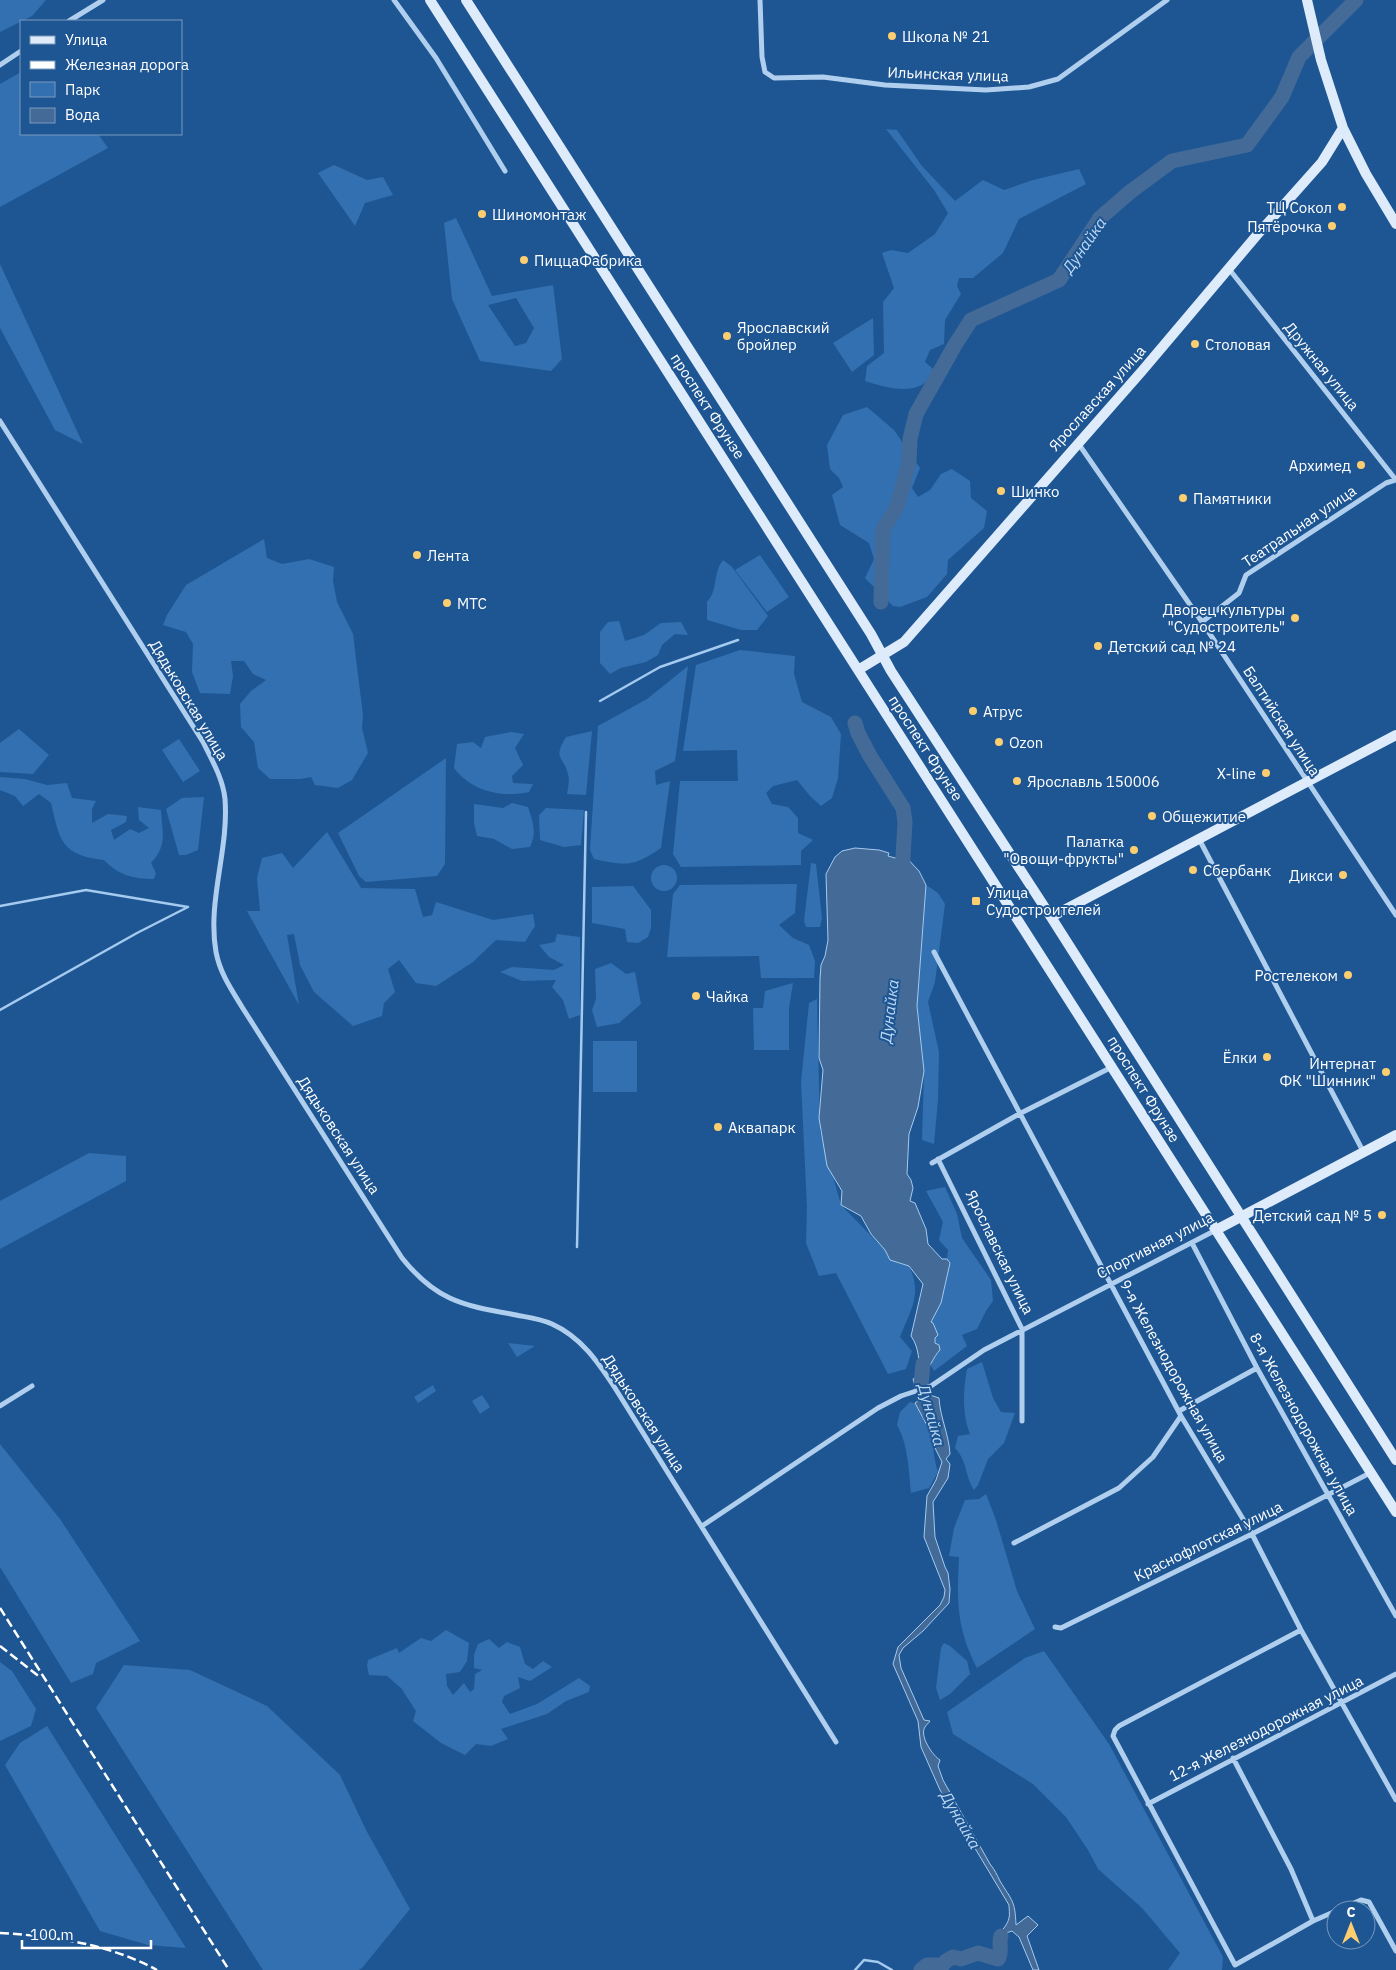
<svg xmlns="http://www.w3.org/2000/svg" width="1396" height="1970" font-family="'IBM Plex Sans',sans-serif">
	<rect width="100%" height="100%" fill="#1e5693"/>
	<path fill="#3270b1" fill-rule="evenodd" d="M0,0H46L32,16L0,32Z
		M21,72V134H98L108,148L0,207V84Z
		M886,129L897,130L922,166L955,201L983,180L1004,190L1033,180L1079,169L1086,184L1019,219L1003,253L973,278H959L957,286L961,294L945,320L944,344L930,350L925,362L933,369C926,399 886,388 865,381L867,366L884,353L883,302L894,288L882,253L891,250L908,253L935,234L948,213L934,190Z
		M334,165L367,180L383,177L393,195L365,203L355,226L318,173Z
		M456,218L492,296L553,285L562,359L551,371L480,361L452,299L444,223ZM516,298L534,328L526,343L515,346L488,305Z
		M0,264L83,444L55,430L0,328Z
		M873,318L874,355L852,372L833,343Z
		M867,407L894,430L920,468L912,488L918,497L930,490L941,474L952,469L970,481L971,498L987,511L984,528L948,560L947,574L927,597L900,607L893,606L865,578L874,559L869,543L840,525L832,495L843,487L839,478L830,469L827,445L843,415Z
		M264,539L267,558L282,564L309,559L334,567L333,581L337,602L353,634L363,715L362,728L368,753L352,780L338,788L315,785L311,777L301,779H270L258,768L254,742L241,727L240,704L251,691L266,680L253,674L244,661H231L233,676L230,694L200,693L192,672L193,644L186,632L163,625L167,615L186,585Z
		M760,555L789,597L767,612L735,570Z
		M723,560L732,567L768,616L757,630H741L707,620V602C719,589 712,574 723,560Z
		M619,621L625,641L644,635L661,623L681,622L688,635L675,634L662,645L658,655L646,662L621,668L610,674L600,663V632L608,622Z
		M740,650L795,656L794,674L802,702L831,717L841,734L838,778L832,798L821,806L810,796L797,780L773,786L766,793L772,804L788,807L798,818V833L813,840L801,851V865L681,867L673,854L680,781H738L737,750L683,751L696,665Z
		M688,666L675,761L655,771L656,785L670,781L661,848C633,867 627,866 594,859L590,850L598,726L647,699Z
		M19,729L49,755L33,774L0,772V743Z
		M592,731L586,795L567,794C568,788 570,780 568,774C564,756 552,760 566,737Z
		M511,732L524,734L515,748L523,765L512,776L513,783L533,784L529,792C501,798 471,791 454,768L457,744L473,742L481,748L485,737Z
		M179,739L200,771L183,782L162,750Z
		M446,758L445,864L437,876L366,882L359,876L338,833Z
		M0,777L25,779L47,785L67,783L72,798L96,801L92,809V823L108,814L127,816L126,822L111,830L114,840L130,829L139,833L149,828L139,820L138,807L161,810C162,833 168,845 151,863L156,873L154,879C133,879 118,875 104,860C61,855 60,841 51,803L39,794L23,806L15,796L0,790Z
		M204,797L198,850L186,855H179L166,809L182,798Z
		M512,803L528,807C533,822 537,833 530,847L512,849L494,839L477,836L474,823V804L503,808Z
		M546,808L584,810L581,845L564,847L540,840L539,815Z
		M327,832L361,888L415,889L423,917L432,915L436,902L493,920L533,914L535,926L525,942L496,940L473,962L436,986L416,983L399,960L388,969L395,992L384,1003L382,1016L353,1026L314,992L300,965L294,934L287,935L299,1005L247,911H260L257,878L262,858L282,853L293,868Z
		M811,863L816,864L822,918L820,927H806L804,921Z
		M651 878a13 13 0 1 1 26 0a13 13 0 1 1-26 0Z
		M797,884L795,913L779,925L793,938L809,945L815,961L814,978H761L759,956L667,957L673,894L680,885Z
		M926,885L938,893L945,904L935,982L928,1002L939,1052L938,1100L934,1144L922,1140L924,1071L917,1006Z
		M633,886L651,910V928L648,937L638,943L627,942L625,929L592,923V887Z
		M557,934L580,937V1015L569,1019L563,1000L552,987L556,980L522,981L500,972L512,967L554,970L564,965L549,957L539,945L555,942Z
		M611,963L626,974L635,972L641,1004L619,1023L597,1027L592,1010L596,999L595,969Z
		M793,983L789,1008V1050H754L753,1008H763L765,991Z
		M817,999L820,1131L841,1205L885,1250L890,1259L909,1266C923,1294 910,1311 900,1337L912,1351L906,1369L888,1374L836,1273L819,1276L806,1243L807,1207L801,1082L809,1003Z
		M593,1041H637V1092H593Z
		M89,1153L126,1156V1181L0,1249V1201Z
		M945,1187L957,1214L962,1238L991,1280L993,1301L986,1311L977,1329L962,1335L967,1346L934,1371L931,1366L935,1343L934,1324L931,1322L941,1303L950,1263L947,1259L948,1250L939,1240L943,1222L926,1191Z
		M508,1343L535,1346L517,1357Z
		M982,1362L993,1398L1001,1412L1015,1413L1004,1443L988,1459L978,1485L974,1490C964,1474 968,1462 955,1448L958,1436L970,1434C962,1414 963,1391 967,1369Z
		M433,1385L436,1391L418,1403L414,1397Z
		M482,1395L490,1407L480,1414L472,1401Z
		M910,1402L915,1403C919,1411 925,1420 929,1428C934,1443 933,1458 938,1472L929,1488L911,1493C909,1471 908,1444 897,1425L900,1412Z
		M0,1444L60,1519L140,1641L96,1663L93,1674L71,1683L0,1567Z
		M986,1494L996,1520L1017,1591L1035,1629L977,1668C956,1627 957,1601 959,1557L949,1556L954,1528L965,1500L979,1499Z
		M446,1630L469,1643L467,1661L460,1672L446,1674L447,1686L453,1695L464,1683L470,1692L474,1689L475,1674L482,1670L474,1668V1655L478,1644L489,1639L499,1648L507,1642L520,1647L525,1664L533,1669L543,1661L552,1667L530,1681L518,1677L520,1688L504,1696L502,1702L510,1714L537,1704L579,1678L590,1686L589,1692L566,1701L547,1714L501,1729L508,1739L491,1746L476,1744L465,1755L441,1743L413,1721L416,1711L401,1688L387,1676L369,1675L367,1666L368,1660L397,1648L399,1653L421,1638L431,1641Z
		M944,1643L950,1646L967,1661L970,1674L950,1694L940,1700L936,1688L941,1648Z
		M1044,1651L1109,1744L1223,1957L1222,1970H1168L1180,1953L1142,1908L1098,1869L1088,1850L1066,1817L1033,1784L953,1734L947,1712L1025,1658Z
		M0,1662L12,1671L36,1709L31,1726L0,1741Z
		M124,1665L190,1670L267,1706L340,1775L366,1830L410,1909L362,1968L359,1970H263L96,1708Z
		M47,1726L186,1948L148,1945L100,1931L5,1765L20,1743Z"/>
	<path fill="#446b97" stroke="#a4caef" d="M855,848L879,850L889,853L888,856L895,858L903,854L919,871L926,885L917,1006L924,1071L918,1107L909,1134L907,1174L911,1180L913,1188L910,1201L915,1203L926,1229L928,1244L942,1259H947L950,1263L941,1303L931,1322L933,1323L938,1335L935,1338V1343L939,1345L940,1350C933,1357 932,1365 925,1371V1380L921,1385L915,1386L913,1379L918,1376C920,1363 919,1347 911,1336L923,1284L909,1266L890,1260L885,1250L871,1234L861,1216L841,1205L842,1191L827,1166L819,1118L823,1070L819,1058L820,979L821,965L825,956L828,940L826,874L835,857L842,851Z
		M927,1394L939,1398C940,1417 949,1435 950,1454L946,1459L950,1464L948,1478L933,1502L935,1537L945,1567L948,1573L950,1589L949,1603L923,1631L903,1648L899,1655L901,1668L924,1720L930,1721C929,1723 926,1725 925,1727C919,1736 933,1756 940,1760L938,1766L943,1780L990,1864C995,1870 997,1875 1000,1881C1012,1901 1015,1900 1016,1925L1028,1916L1038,1925L1027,1936L1039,1970H1033L1019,1937L1012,1931L1006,1933L1002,1940L1000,1955C988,1936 1006,1932 1009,1918C1010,1914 1009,1909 1009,1905L940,1790L921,1747L918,1721L893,1664L898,1647L940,1605L944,1597L945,1590L924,1537L927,1496L936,1480L942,1462L933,1444L929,1429L915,1403Z"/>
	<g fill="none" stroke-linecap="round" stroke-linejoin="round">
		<path stroke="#a4caef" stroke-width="2.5" d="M600,701L660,667L738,640
			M0,906L86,890L188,907L137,933L0,1010
			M577,1247L586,812
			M855,1970L864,1960L878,1962L892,1970"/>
		<path stroke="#446b97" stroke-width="15" d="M881,602L883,529L897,507L909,462L910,439L916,414L955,345L971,320L1059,280L1100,218L1130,192L1172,161L1247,145L1282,97L1299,57L1356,0
			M855,723L858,733L870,756L903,808L905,822L902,874
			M923,1364L921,1385L930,1415
			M921,1970L927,1965H943L946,1961L953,1957L961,1959L978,1953L998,1959C1003,1952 998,1944 1001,1936"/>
		<path stroke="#b0cfee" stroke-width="5" d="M394,0L436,58L505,171
			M760,0L762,57L765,72L774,78L823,77L885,85L986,90L1029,87L1058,79L1167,0
			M69,21L103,0
			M0,65L21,51
			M1229,269L1396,480
			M0,421L203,742C212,760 223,779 225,799C229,850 207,901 216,952C220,973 231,989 242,1007L402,1258C435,1299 460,1305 511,1314C524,1317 539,1318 552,1324C581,1337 598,1362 615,1388L836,1742
			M1078,443L1202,622L1396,915
			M1202,622L1239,593L1246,575L1386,483L1396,480
			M1199,839L1364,1153
			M934,952L1181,1416L1252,1534L1301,1630L1396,1800
			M938,1159L1022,1329V1421
			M932,1163L1021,1113L1112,1067
			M1192,1243L1257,1368L1396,1616
			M0,1406L32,1386
			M1179,1411L1257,1368
			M702,1526L878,1408L901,1396L931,1386L984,1350L1216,1230
			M1014,1543L1119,1488L1153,1457L1181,1416
			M1055,1627L1061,1628L1252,1534L1370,1473
			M1233,1758L1291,1869L1313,1921L1235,1965
			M1148,1804L1396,1674
			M1338,1910L1361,1900L1369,1902L1396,1951
			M1313,1921L1336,1911
			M1235,1965L1113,1736L1115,1730L1119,1726L1301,1630"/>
		<path stroke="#ddebfa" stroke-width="10" d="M430,0L1396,1512
			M466,0L871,634L891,671L1051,917L1396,1460
			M1307,0L1321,60L1343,128L1366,174L1396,224
			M858,670L904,642L1142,371L1257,235L1322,162L1343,128
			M1051,917L1396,735
			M1216,1230L1396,1135"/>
		<path stroke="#fff" stroke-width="2.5" stroke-dasharray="9 4" stroke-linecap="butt" d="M0,1608L229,1970
			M0,1646L41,1678
			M0,1933C54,1936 109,1944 157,1970"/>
	</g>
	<g fill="#fcce70" stroke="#1e5693" stroke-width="2">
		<circle cx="892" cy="36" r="5"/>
		<circle cx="1342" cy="207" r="5"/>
		<circle cx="482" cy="214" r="5"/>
		<circle cx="1332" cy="226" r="5"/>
		<circle cx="524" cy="260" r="5"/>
		<circle cx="727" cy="336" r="5"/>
		<circle cx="1195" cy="344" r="5"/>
		<circle cx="1361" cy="465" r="5"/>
		<circle cx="1001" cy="491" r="5"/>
		<circle cx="1183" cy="498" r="5"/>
		<circle cx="417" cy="555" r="5"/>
		<circle cx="447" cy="603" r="5"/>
		<circle cx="1295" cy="618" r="5"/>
		<circle cx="1098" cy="646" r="5"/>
		<circle cx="973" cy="711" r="5"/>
		<circle cx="999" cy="742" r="5"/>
		<circle cx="1266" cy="773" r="5"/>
		<circle cx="1017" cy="781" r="5"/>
		<circle cx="1152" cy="816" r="5"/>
		<circle cx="1134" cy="850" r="5"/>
		<circle cx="1193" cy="870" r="5"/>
		<circle cx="1343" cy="875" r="5"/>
		<rect x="971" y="896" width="10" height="10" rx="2.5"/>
		<circle cx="1348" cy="975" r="5"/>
		<circle cx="696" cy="996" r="5"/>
		<circle cx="1267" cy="1057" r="5"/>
		<circle cx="1386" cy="1072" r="5"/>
		<circle cx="718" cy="1127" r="5"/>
		<circle cx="1382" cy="1215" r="5"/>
	</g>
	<g text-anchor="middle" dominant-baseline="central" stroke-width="4" stroke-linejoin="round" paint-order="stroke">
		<g font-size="15" fill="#fff" stroke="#1e5693" text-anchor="start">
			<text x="902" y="36">Школа № 21</text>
			<text x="1332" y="207" text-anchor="end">ТЦ Сокол</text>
			<text x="492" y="214">Шиномонтаж</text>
			<text x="1322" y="226" text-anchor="end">Пятёрочка</text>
			<text x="534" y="260">ПиццаФабрика</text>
			<text x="737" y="327">Ярославский<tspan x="737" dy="17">бройлер</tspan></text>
			<text x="1205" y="344">Столовая</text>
			<text x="1351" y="465" text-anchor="end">Архимед</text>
			<text x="1011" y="491">Шинко</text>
			<text x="1193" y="498">Памятники</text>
			<text x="427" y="555">Лента</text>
			<text x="457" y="603">МТС</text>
			<text x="1285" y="609" text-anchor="end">Дворец культуры<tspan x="1285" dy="17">"Судостроитель"</tspan></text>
			<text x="1108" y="646">Детский сад № 24</text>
			<text x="983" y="711">Атрус</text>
			<text x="1009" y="742">Ozon</text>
			<text x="1256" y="773" text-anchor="end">X-line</text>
			<text x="1027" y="781">Ярославль 150006</text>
			<text x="1162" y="816">Общежитие</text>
			<text x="1124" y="841" text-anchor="end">Палатка<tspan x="1124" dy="17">"Овощи-фрукты"</tspan></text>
			<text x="1203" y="870">Сбербанк</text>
			<text x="1333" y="875" text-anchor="end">Дикси</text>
			<text x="986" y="892">Улица<tspan x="986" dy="17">Судостроителей</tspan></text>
			<text x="1338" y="975" text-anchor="end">Ростелеком</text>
			<text x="706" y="996">Чайка</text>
			<text x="1257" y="1057" text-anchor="end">Ёлки</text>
			<text x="1376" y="1063" text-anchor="end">Интернат<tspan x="1376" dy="17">ФК "Шинник"</tspan></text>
			<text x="728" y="1127">Аквапарк</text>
			<text x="1372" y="1215" text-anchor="end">Детский сад № 5</text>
		</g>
		<g font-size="15" fill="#fff" stroke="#1e5693">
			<text transform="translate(948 74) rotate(2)">Ильинская улица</text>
			<text transform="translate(1322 366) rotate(51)">Дружная улица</text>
			<text transform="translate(1097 398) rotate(-48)">Ярославская улица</text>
			<text transform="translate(708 406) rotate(57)">проспект Фрунзе</text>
			<text transform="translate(1299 526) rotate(-34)">Театральная улица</text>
			<text transform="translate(189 700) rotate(59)">Дядьковская улица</text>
			<text transform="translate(1282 721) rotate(57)">Балтийская улица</text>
			<text transform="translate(926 748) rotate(57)">проспект Фрунзе</text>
			<text transform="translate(1144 1089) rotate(58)">проспект Фрунзе</text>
			<text transform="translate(339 1135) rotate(57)">Дядьковская улица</text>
			<text transform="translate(1155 1245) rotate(-27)">Спортивная улица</text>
			<text transform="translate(1000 1252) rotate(64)">Ярославская улица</text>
			<text transform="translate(1174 1371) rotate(61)">9-я Железнодорожная улица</text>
			<text transform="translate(644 1413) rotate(57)">Дядьковская улица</text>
			<text transform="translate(1304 1424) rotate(61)">8-я Железнодорожная улица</text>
			<text transform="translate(1208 1541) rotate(-26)">Краснофлотская улица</text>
			<text transform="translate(1266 1728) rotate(-27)">12-я Железнодорожная улица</text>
		</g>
		<g font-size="16" font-style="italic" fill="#bdd9f5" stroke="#1e5693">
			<text transform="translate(1084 245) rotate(-55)">Дунайка</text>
			<text transform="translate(889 1011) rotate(-83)">Дунайка</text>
			<text transform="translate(932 1415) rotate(75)">Дунайка</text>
			<text transform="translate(961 1820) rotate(60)">Дунайка</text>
		</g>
	</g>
	<rect x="20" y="20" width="162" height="115" fill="#1e5693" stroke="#789abe"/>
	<rect x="30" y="36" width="25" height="8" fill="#ddebfa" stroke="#789abe"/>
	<text x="65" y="45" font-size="15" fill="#ffffff">Улица</text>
	<rect x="30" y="61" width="25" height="8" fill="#ffffff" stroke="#789abe"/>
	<text x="65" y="70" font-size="15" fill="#ffffff">Железная дорога</text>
	<rect x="30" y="82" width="25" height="15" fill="#3270b1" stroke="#789abe"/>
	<text x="65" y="95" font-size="15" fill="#ffffff">Парк</text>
	<rect x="30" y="108" width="25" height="15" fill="#446b97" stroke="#789abe"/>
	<text x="65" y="120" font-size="15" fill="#ffffff">Вода</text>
	<g transform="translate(1351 1925)"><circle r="24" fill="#1e5693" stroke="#789abe"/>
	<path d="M0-4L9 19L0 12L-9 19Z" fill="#fcce70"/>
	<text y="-8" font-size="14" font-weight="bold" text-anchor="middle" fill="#ffffff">С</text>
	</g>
	<path d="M22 1940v8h129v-8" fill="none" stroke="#ffffff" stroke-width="2.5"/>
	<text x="30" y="1940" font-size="15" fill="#ffffff" stroke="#1e5693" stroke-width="4" paint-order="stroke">100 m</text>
</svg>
